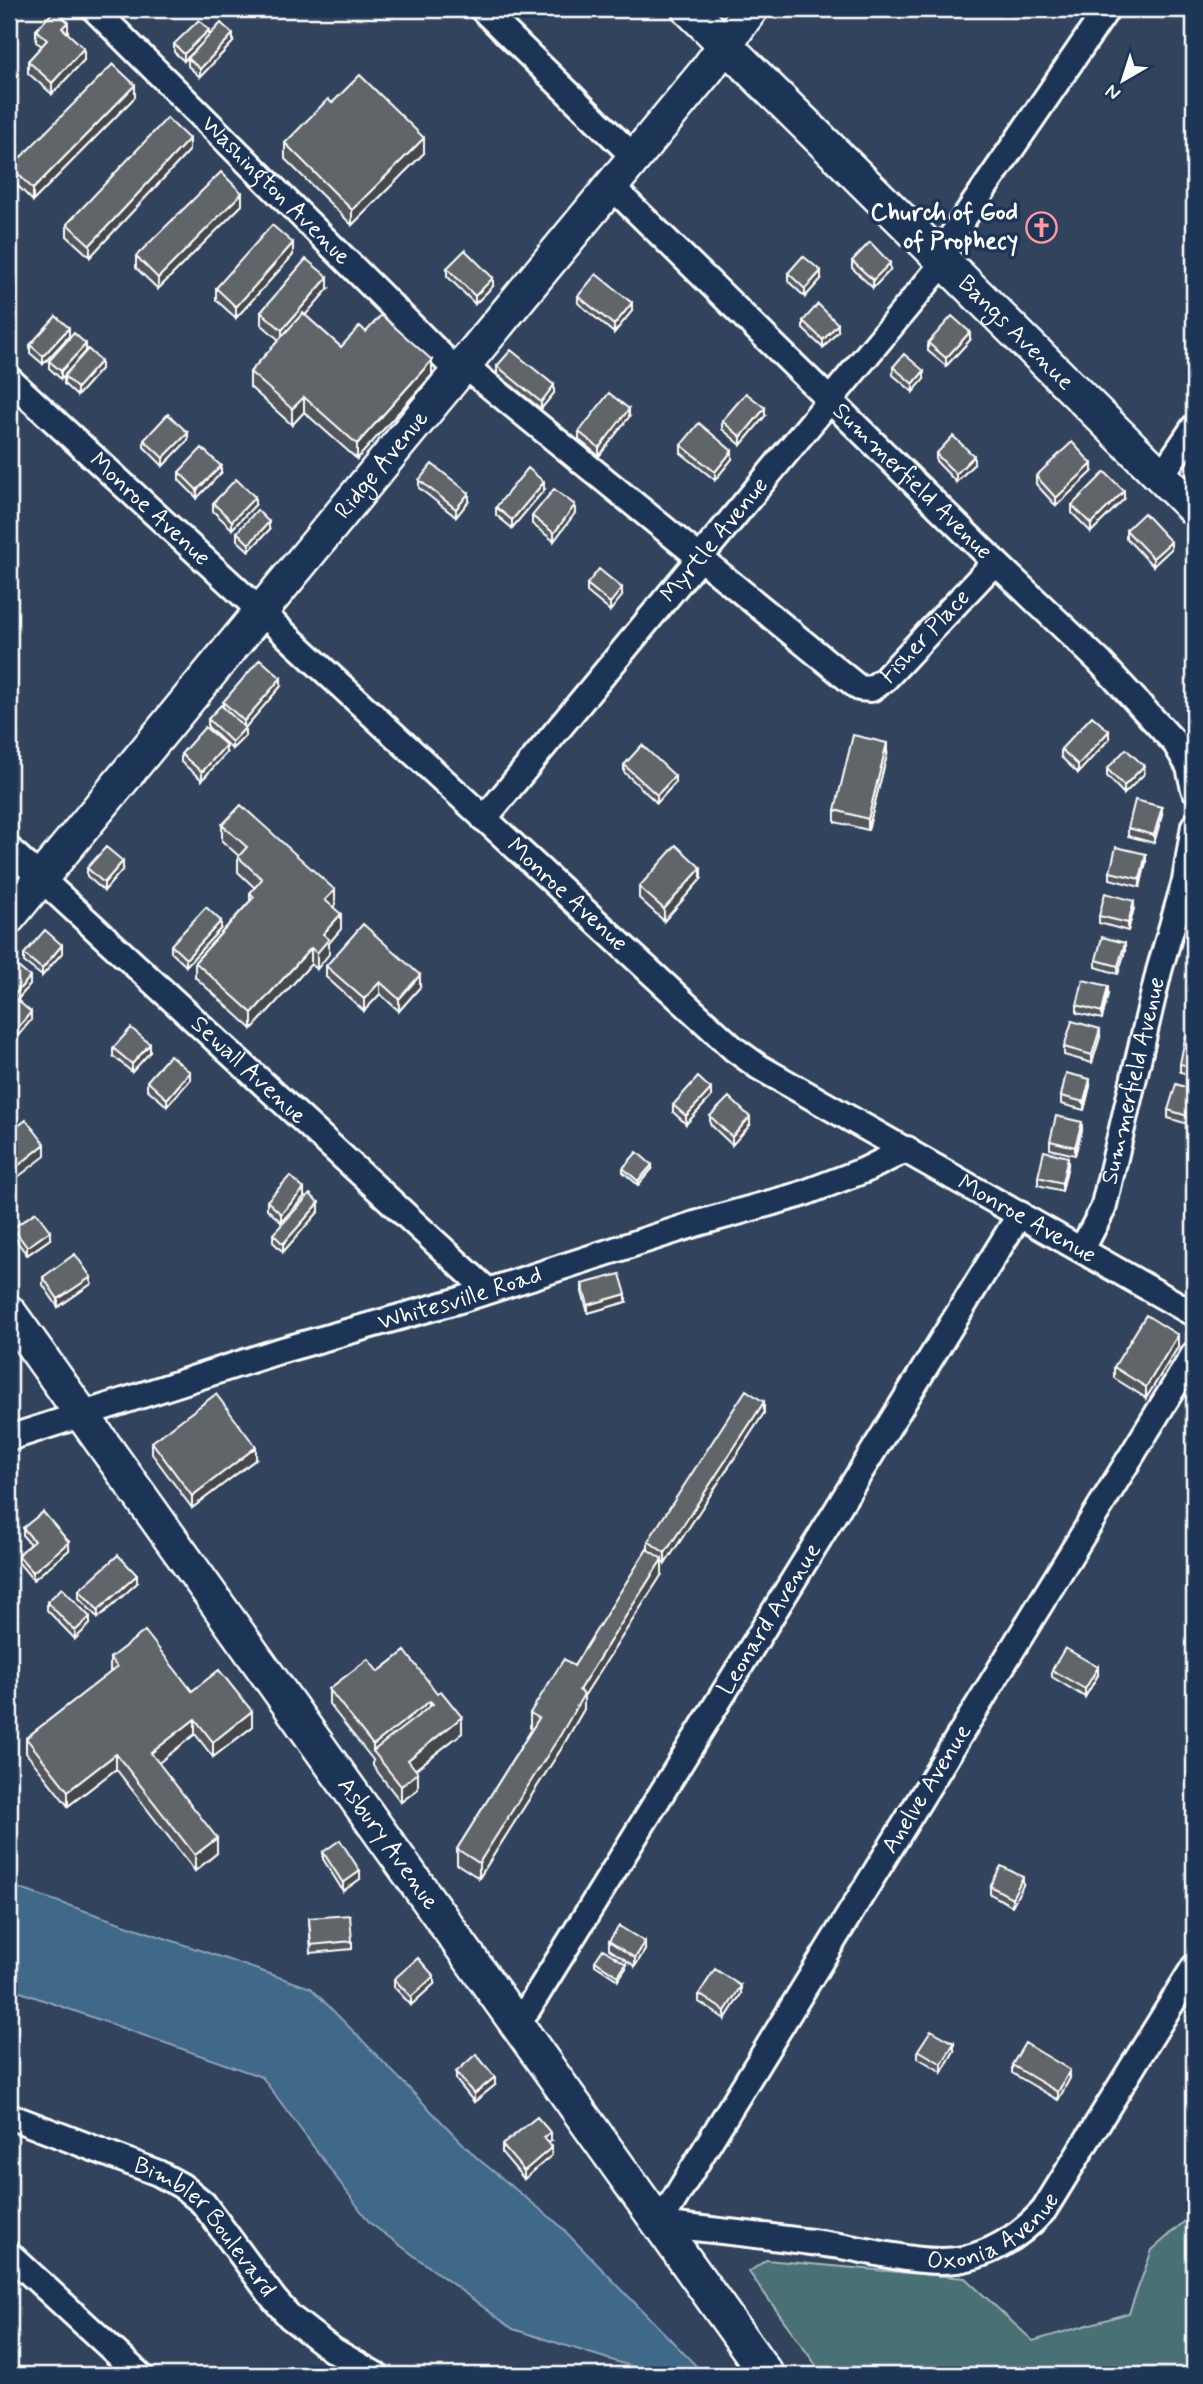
<svg xmlns="http://www.w3.org/2000/svg" width="1203" height="2384" font-family="Mynerve,sans-serif">
	<rect width="100%" height="100%" fill="#31435d"/>
	<filter id="ink" filterUnits="userSpaceOnUse"><feTurbulence type="fractalNoise" baseFrequency=".0143" numOctaves="2"/><feDisplacementMap in="SourceGraphic" scale="14" xChannelSelector="R" yChannelSelector="G"/><feConvolveMatrix kernelMatrix="1 2 1 2 8 2 1 2 1" color-interpolation-filters="sRGB"/></filter>
	<g filter="url(#ink)">
		<path fill="#4a7074" stroke="#a4b8ba" stroke-width="2" d="M1194,2213V2375H823L749,2272L766,2260L965,2278L1033,2341L1129,2313L1152,2250Z"/>
		<path fill="#416788" stroke="#8da4b8" stroke-width="2" d="M9,1885L311,1988L477,2158L557,2223L705,2375H659L513,2329L370,2223L262,2077L9,1988Z"/>
		<g fill="none" stroke-linecap="round" stroke-linejoin="round">
			<defs>
				<g id="street">
					<path id="s1" d="M94,9L458,372"/>
					<path d="M482,9L634,157"/>
					<path id="s2" d="M611,186L995,562L1099,661L1175,743L1189,767L1194,789"/>
					<path d="M938,256L1107,9"/>
					<path id="s3" d="M464,365L859,688L871,689L885,679L995,562"/>
					<path id="s4" d="M9,379L734,1049L759,1067L1194,1314"/>
					<path d="M1161,476L1194,427"/>
					<path id="s5" d="M484,819L944,262"/>
					<path id="s6" d="M9,849L487,1290"/>
					<path id="s7" d="M1082,1249L1103,1209L1159,971L1185,881L1194,826"/>
					<path id="s8" d="M1194,1354L659,2224C719,2231 780,2237 840,2246C876,2252 927,2266 963,2259C996,2252 1022,2234 1044,2210L1194,1967"/>
					<path id="s9" d="M9,1438L279,1351L460,1300L695,1224L799,1195L865,1170L907,1149"/>
					<path id="s10" d="M516,2024L528,2009L1020,1214"/>
					<path id="s11" d="M9,2116L158,2173L182,2186L203,2203L274,2299L290,2317L331,2349L376,2375"/>
					<path d="M9,2254L140,2375"/>
				</g>
				<g id="secondary">
					<path id="s12" d="M689,9L1194,509"/>
					<path id="s13" d="M9,917L706,71L751,9"/>
					<path id="s14" d="M9,1312L767,2375"/>
				</g>
			</defs>
			<use href="#street" stroke="#fff" stroke-width="30"/>
			<use href="#secondary" stroke="#fff" stroke-width="38"/>
			<use href="#street" stroke="#1d3557" stroke-width="24"/>
			<use href="#secondary" stroke="#1d3557" stroke-width="33"/>
		</g>
		<path fill="#53575c" stroke="#fff" stroke-width="2" d="M36,30L68,34L84,60L52,94L28,73V61L42,46L36,42Z
			M209,36L233,42L200,77L188,66V58L193,52L184,61L174,52V44Z
			M135,97L33,201L11,179V167Z
			M332,103L424,153L352,225L285,159V143Z
			M189,151L90,257L67,236V224Z
			M242,205L158,289L136,268V256Z
			M293,255L236,318L216,300V288Z
			M852,261L890,270L873,288L852,268Z
			M447,268L493,286L475,304L447,276Z
			M788,273L821,279L805,297L788,281Z
			M1194,280V295L1191,292V285Z
			M328,289L305,315L341,347L366,332L432,375L357,459L304,412L292,425L250,387V372L279,340L261,324V312Z
			M578,296L632,311L614,333L578,303Z
			M803,321L838,331L823,348L803,329Z
			M69,336L43,364L30,353V345Z
			M970,340L946,366L928,351V343Z
			M86,351L101,369L77,396L64,384V376L61,379L49,368V361Z
			M497,366L554,393L541,409L497,374Z
			M893,367L924,379L913,392L893,375Z
			M765,416L741,445L722,429V421Z
			M629,417L599,456L579,440V432Z
			M144,440H188L163,466L144,447Z
			M681,445L732,459L715,480L681,453Z
			M936,454L974,464L956,482L936,461Z
			M179,472L221,473L197,498L179,480Z
			M1092,472L1056,506L1036,484V476Z
			M419,480L469,501L456,517L419,488Z
			M544,490L512,528L496,515V507Z
			M1124,499L1091,532L1072,513V505Z
			M213,503L255,505L232,529L213,511Z
			M575,513L554,541L532,524V516Z
			M269,530L249,551L237,540V532Z
			M1126,530L1171,549L1153,566L1126,538Z
			M587,584L622,596L610,611L587,592Z
			M281,686L245,728V736L232,749L208,727V719L223,707V702Z
			M1109,739L1078,773L1061,757V749Z
			M226,753L202,780L181,762V754Z
			M887,755L868,830L835,822V810Z
			M624,765L675,783L657,803L624,772Z
			M1107,769L1144,774L1124,794L1107,776Z
			M1162,815L1154,843L1128,836V828Z
			M222,825L335,905L333,907L341,929L329,943V954L317,969L311,964L252,1029L195,977V962L250,901V893L255,888L238,872V857L239,856L222,841Z
			M1146,862L1140,887L1110,879V872Z
			M87,868L123,869L104,891L87,876Z
			M701,879L664,921L639,898V887Z
			M1134,908L1128,931L1099,923V916Z
			M221,928L186,966L171,952V945Z
			M1125,951L1118,974L1096,967V960Z
			M62,953L42,976L24,962V954Z
			M9,961L30,985L17,1000L31,1020L11,1044L9,1042Z
			M326,966L420,987L399,1011L380,994L364,1011L326,977Z
			M1108,994L1102,1019L1077,1013V1005Z
			M1100,1037L1092,1063L1064,1055V1047Z
			M1194,1040V1075L1180,1072V1064Z
			M113,1048L150,1052L132,1072L113,1056Z
			M190,1080L167,1106L147,1089V1081Z
			M1090,1086L1084,1110L1061,1104V1096Z
			M1194,1090V1126L1168,1118V1110Z
			M711,1097L686,1124L673,1112V1105Z
			M710,1116L750,1125L732,1145L710,1124Z
			M1082,1130L1075,1155L1050,1149V1141Z
			M1068,1165L1062,1191L1038,1185V1177Z
			M623,1168L652,1169L638,1185L623,1172Z
			M304,1197L281,1222L267,1209V1201Z
			M319,1211L283,1252L273,1242V1234Z
			M13,1228L50,1239L27,1255L13,1236Z
			M43,1277L91,1284L58,1307L43,1285Z
			M582,1284L626,1302L588,1313L582,1292Z
			M1178,1347L1146,1398L1114,1378V1367Z
			M764,1413L665,1564L662,1562V1574L584,1696V1709L561,1749L479,1878L457,1864V1849L532,1729L530,1728V1713L574,1666L648,1550V1541Z
			M152,1442L256,1459L192,1508L152,1454Z
			M23,1528L69,1550L33,1580L18,1562V1555L30,1544L23,1536Z
			M137,1583L98,1618L79,1598V1590Z
			M47,1602L90,1624L75,1639L47,1610Z
			M405,1651L462,1733L415,1770L418,1789L401,1802L373,1766V1760L329,1704V1689L378,1672Z
			M110,1658L192,1691L252,1727L213,1757L195,1734L158,1763L217,1853L195,1871L116,1769L68,1806L26,1753V1738L110,1673Z
			M1052,1670L1098,1675L1085,1697L1052,1677Z
			M323,1852L360,1879L343,1891L323,1859Z
			M1023,1885L1012,1906L990,1894V1886Z
			M309,1918L352,1941V1949L311,1953Z
			M609,1941L645,1950L635,1966L609,1949Z
			M595,1961L626,1968L618,1980L595,1965Z
			M394,1979L434,1984L411,2005L394,1987Z
			M699,1994H741L725,2019L699,2002Z
			M918,2050L954,2051L942,2072L918,2058Z
			M1012,2065L1070,2078L1058,2100L1012,2073Z
			M456,2072L495,2085L474,2102L456,2080Z
			M551,2141L548,2143L552,2155L524,2179L502,2153V2145Z"/>
		<path fill="#44474b" stroke="#fff" stroke-width="2" d="M68,22V33L62,28Z
			M209,30V37L184,61V54Z
			M233,34V42L200,77V69Z
			M84,48V60L52,94V83Z
			M135,85V97L33,201V189Z
			M424,138V153L352,225V210Z
			M189,139V151L90,257V245Z
			M242,193V205L158,289V278Z
			M293,243V255L236,318V307Z
			M890,263V270L873,288V280Z
			M821,271V279L805,297V289Z
			M328,277V289L282,342V330Z
			M493,278V286L475,304V296Z
			M632,303V311L614,333V325Z
			M838,324V331L823,348V340Z
			M69,328V336L43,364V356Z
			M970,332V340L946,366V358Z
			M86,344V352L61,379V371Z
			M432,360V375L357,459V444Z
			M101,361V369L77,396V388Z
			M924,371V379L913,392V384Z
			M554,385V393L541,409V402Z
			M304,397V412L292,425V409Z
			M765,408V416L741,445V437Z
			M629,409V417L599,456V448Z
			M188,433V440L163,466V458Z
			M732,451V459L715,480V472Z
			M974,456V464L956,482V474Z
			M1092,464V472L1056,506V498Z
			M221,466V473L197,498V490Z
			M544,482V490L512,528V520Z
			M1124,491V499L1091,532V524Z
			M469,493V501L456,517V509Z
			M255,497V505L232,529V521Z
			M575,505V513L554,541V533Z
			M269,522V530L249,551V544Z
			M1171,542V549L1153,566V558Z
			M622,588V596L610,611V603Z
			M281,678V686L244,729V721Z
			M245,728V736L232,749V742Z
			M1109,731V739L1078,773V765Z
			M887,743V755L868,830V819Z
			M226,745V753L202,780V772Z
			M1144,766V774L1124,794V786Z
			M675,776V783L657,803V795Z
			M1162,807V815L1154,843V835Z
			M1146,854V862L1140,887V879Z
			M123,861V869L104,891V883Z
			M701,868V879L664,921V909Z
			M335,890V905L325,915V900Z
			M1134,901V908L1128,931V923Z
			M341,914V929L329,943V954L317,969V953L323,934Z
			M221,921V928L186,966V959Z
			M1125,943V951L1118,974V966Z
			M62,945V953L42,976V969Z
			M311,948V964L252,1029V1013Z
			M420,975V987L399,1011V999Z
			M30,977V985L15,1002V994Z
			M380,982V994L364,1011V999Z
			M1108,986V994L1102,1019V1012Z
			M31,1012V1020L11,1044V1036Z
			M1100,1029V1037L1092,1063V1055Z
			M150,1044V1052L132,1072V1064Z
			M190,1072V1080L167,1106V1099Z
			M1090,1079V1086L1084,1110V1102Z
			M711,1089V1097L686,1124V1116Z
			M750,1117V1125L732,1145V1137Z
			M1082,1122V1130L1075,1155V1147Z
			M45,1144V1156L9,1184V1173Z
			M1068,1157V1165L1062,1191V1183Z
			M652,1165V1169L638,1185V1181Z
			M304,1189V1197L281,1222V1214Z
			M319,1203V1211L283,1252V1244Z
			M50,1231V1239L27,1255V1247Z
			M91,1277V1284L58,1307V1299Z
			M626,1294V1302L588,1313V1305Z
			M1178,1335V1347L1146,1398V1387Z
			M764,1402V1413L665,1564V1553Z
			M256,1447V1459L192,1508V1496Z
			M69,1542V1550L33,1580V1572Z
			M662,1559V1574L584,1696V1709L561,1749L479,1878V1863L579,1690Z
			M137,1575V1583L98,1618V1610Z
			M90,1617V1624L75,1639V1631Z
			M1098,1667V1675L1085,1697V1689Z
			M430,1701V1716L373,1751V1745Z
			M252,1711V1727L213,1757V1742Z
			M462,1717V1733L408,1775V1760Z
			M195,1719V1734L151,1769V1753Z
			M116,1754V1769L68,1806V1791Z
			M418,1773V1789L401,1802V1786Z
			M217,1838V1853L195,1871V1855Z
			M360,1871V1879L343,1891V1883Z
			M1023,1877V1885L1012,1906V1898Z
			M645,1942V1950L635,1966V1958Z
			M626,1964V1968L618,1980V1976Z
			M434,1976V1984L411,2005V1997Z
			M741,1986V1994L725,2019V2011Z
			M954,2043V2051L942,2072V2064Z
			M1070,2070V2078L1058,2100V2092Z
			M495,2077V2085L474,2102V2094Z
			M551,2133V2141L544,2146V2138Z
			M552,2147V2155L524,2179V2171Z"/>
		<path fill="#61656b" stroke="#fff" stroke-width="2" d="M55,10L68,22L62,28L84,48L52,83L28,61L47,40L36,30Z
			M199,20L209,30L184,54L174,44Z
			M221,23L233,34L200,69L188,58Z
			M113,64L135,85L33,189L11,167Z
			M360,75L424,138L352,210L285,143L328,99L332,103Z
			M167,118L189,139L90,245L67,224Z
			M221,172L242,193L158,278L136,256Z
			M272,225L293,243L236,307L216,288Z
			M870,242L890,263L873,280L852,261Z
			M465,250L493,278L475,296L447,268Z
			M803,256L821,271L805,289L788,273Z
			M306,259L328,277L282,330L261,312Z
			M596,274L632,303L614,325L578,296Z
			M818,304L838,324L823,340L803,321Z
			M303,313L341,347L360,326L366,332L381,315L432,360L357,444L304,397L292,409L250,372Z
			M56,316L69,328L43,356L30,345Z
			M952,316L970,332L946,358L928,343Z
			M74,333L86,344L61,371L49,361Z
			M88,349L101,361L77,388L64,376Z
			M511,350L554,385L541,402L497,366Z
			M904,354L924,371L913,384L893,367Z
			M609,393L629,409L599,448L579,432Z
			M746,393L765,408L741,437L722,421Z
			M168,414L188,433L163,458L144,440Z
			M699,423L732,451L715,472L681,445Z
			M953,436L974,456L956,474L936,454Z
			M1072,442L1092,464L1056,498L1036,476Z
			M202,448L221,466L197,490L179,472Z
			M432,464L469,493L456,509L419,480Z
			M528,468L544,482L512,520L496,507Z
			M1105,472L1124,491L1091,524L1072,505Z
			M236,479L255,497L232,521L213,503Z
			M554,489L575,505L554,533L532,516Z
			M257,510L269,522L249,544L237,532Z
			M1144,513L1171,542L1153,558L1126,530Z
			M599,569L622,588L610,603L587,584Z
			M260,659L281,678L244,721L223,702Z
			M221,705L245,728L232,742L208,719Z
			M1092,716L1109,731L1078,765L1061,749Z
			M205,727L226,745L202,772L181,754Z
			M853,735L887,743L868,819L835,810Z
			M642,745L675,776L657,795L624,765Z
			M1126,749L1144,766L1124,786L1107,769Z
			M1135,800L1162,807L1154,835L1128,828Z
			M241,805L335,890L325,900L341,914L323,934L329,939L317,953L311,948L252,1013L195,962L254,897L250,893L262,879L238,857L247,847L222,825Z
			M676,845L701,868L664,909L639,887Z
			M106,847L123,861L104,883L87,868Z
			M1116,847L1146,854L1140,879L1110,872Z
			M1105,893L1134,901L1128,923L1099,916Z
			M206,907L221,921L186,959L171,945Z
			M363,924L420,975L399,999L380,982L364,999L326,966Z
			M45,930L62,945L42,969L24,954Z
			M1102,937L1125,943L1118,966L1096,960Z
			M10,960L30,977L15,994L9,989V961Z
			M1083,980L1108,986L1102,1012L1077,1005Z
			M9,993L31,1012L11,1036L9,1034Z
			M1072,1021L1100,1029L1092,1055L1064,1047Z
			M131,1028L150,1044L132,1064L113,1048Z
			M1185,1038L1194,1040V1067L1180,1064Z
			M170,1055L190,1072L167,1099L147,1081Z
			M1066,1073L1090,1079L1084,1102L1061,1096Z
			M698,1077L711,1089L686,1116L673,1105Z
			M1176,1084L1194,1090V1118L1168,1110Z
			M729,1097L750,1117L732,1137L710,1116Z
			M9,1114L18,1126L26,1120L45,1144L9,1173Z
			M1056,1116L1082,1122L1075,1147L1050,1141Z
			M1044,1151L1068,1157L1062,1183L1038,1177Z
			M637,1152L652,1165L638,1181L623,1168Z
			M290,1176L304,1189L281,1214L267,1201Z
			M310,1194L319,1203L283,1244L273,1234Z
			M36,1212L50,1231L27,1247L13,1228Z
			M75,1254L91,1277L58,1299L43,1277Z
			M620,1274L626,1294L588,1305L582,1284Z
			M1146,1315L1178,1335L1146,1387L1114,1367Z
			M746,1390L764,1402L665,1553L648,1541Z
			M216,1394L256,1447L192,1496L152,1442Z
			M43,1512L69,1542L33,1572L18,1555L34,1541L23,1528Z
			M647,1549L662,1559L579,1690L584,1694L561,1734L479,1863L457,1849L539,1718L530,1713L564,1659L574,1666Z
			M118,1555L137,1575L98,1610L79,1590Z
			M62,1588L90,1617L75,1631L47,1602Z
			M145,1631L192,1691L219,1670L252,1711L213,1742L195,1719L151,1753L217,1838L195,1855L116,1754L68,1791L26,1738L117,1667L110,1658Z
			M1065,1648L1098,1667L1085,1689L1052,1670Z
			M405,1651L437,1693L441,1691L462,1717L408,1760L418,1773L401,1786L373,1751L433,1704L430,1701L373,1745L329,1689L368,1659L378,1672Z
			M340,1840L360,1871L343,1883L323,1852Z
			M1001,1866L1023,1877L1012,1898L990,1886Z
			M350,1915L352,1941L311,1945L309,1918Z
			M619,1926L645,1942L635,1958L609,1941Z
			M603,1949L626,1964L618,1976L595,1961Z
			M418,1958L434,1976L411,1997L394,1979Z
			M715,1969L741,1986L725,2011L699,1994Z
			M931,2030L954,2043L942,2064L918,2050Z
			M1025,2043L1070,2070L1058,2092L1012,2065Z
			M476,2054L495,2077L474,2094L456,2072Z
			M537,2117L551,2133L544,2138L552,2147L524,2171L502,2145Z"/>
	</g>
	<defs>
		<symbol id="church-ring" viewBox="-11 -11 22 22"><circle r="9.5" fill="#1d3557" stroke="#ff9aa2" stroke-width="1.5"/><path d="M-1.2-6h2.4v3.5h3.3v2.4h-3.3V6h-2.4V-.1h-3.3v-2.4h3.3Z" fill="#ff9aa2"/></symbol>
	</defs>
	<g fill-rule="evenodd">
		<use href="#church-ring" x="1024" y="210" width="35" height="35"/>
	</g>
	<g text-anchor="middle" dominant-baseline="central" stroke-width="7" stroke-linejoin="round" paint-order="stroke">
		<g font-size="24" fill="#fff" stroke="#1d3557">
			<text stroke="none"><textPath href="#s1" startOffset="257">Washington Avenue</textPath></text>
			<text stroke="none"><textPath href="#s12" startOffset="460">Bangs Avenue</textPath></text>
			<text stroke="none"><textPath href="#s13" startOffset="586">Ridge Avenue</textPath></text>
			<text stroke="none"><textPath href="#s2" startOffset="422">Summerfield Avenue</textPath></text>
			<text stroke="none"><textPath href="#s4" startOffset="192">Monroe Avenue</textPath></text>
			<text stroke="none"><textPath href="#s5" startOffset="362">Myrtle Avenue</textPath></text>
			<text stroke="none"><textPath href="#s3" startOffset="598">Fisher Place</textPath></text>
			<text stroke="none"><textPath href="#s4" startOffset="760">Monroe Avenue</textPath></text>
			<text stroke="none"><textPath href="#s6" startOffset="326">Sewall Avenue</textPath></text>
			<text stroke="none"><textPath href="#s7" startOffset="177">Summerfield Avenue</textPath></text>
			<text stroke="none"><textPath href="#s4" startOffset="1326">Monroe Avenue</textPath></text>
			<text stroke="none"><textPath href="#s9" startOffset="472">Whitesville Road</textPath></text>
			<text stroke="none"><textPath href="#s10" startOffset="478">Leonard Avenue</textPath></text>
			<text transform="translate(927 1789) rotate(-58)">Anelve Avenue</text>
			<text stroke="none"><textPath href="#s14" startOffset="653">Asbury Avenue</textPath></text>
			<text stroke="none"><textPath href="#s8" startOffset="1367">Oxonia Avenue</textPath></text>
			<text stroke="none"><textPath href="#s11" startOffset="231">Bimbler Boulevard</textPath></text>
		</g>
		<g font-size="24" font-weight="bold" fill="#fff" stroke="#1d3557" text-anchor="end">
			<text x="1018" y="213">Church of God<tspan x="1018" dy="28">of Prophecy</tspan></text>
		</g>
	</g>
	<rect width="1203" height="2384" fill="none" stroke="#1d3557" stroke-width="35"/>
	<rect x="18" y="18" width="1168" height="2349" fill="none" stroke="#fff" stroke-width="2.5" filter="url(#ink)"/>
	<g transform="translate(1123 80) rotate(219)" stroke="#1d3557" stroke-width="5" paint-order="stroke">
	<path d="M0-5L12 26L0 18L-12 26Z" fill="#ffffff"/>
	<text y="-10" font-size="19" font-weight="bold" text-anchor="middle" fill="#ffffff">N</text>
	</g>
</svg>
